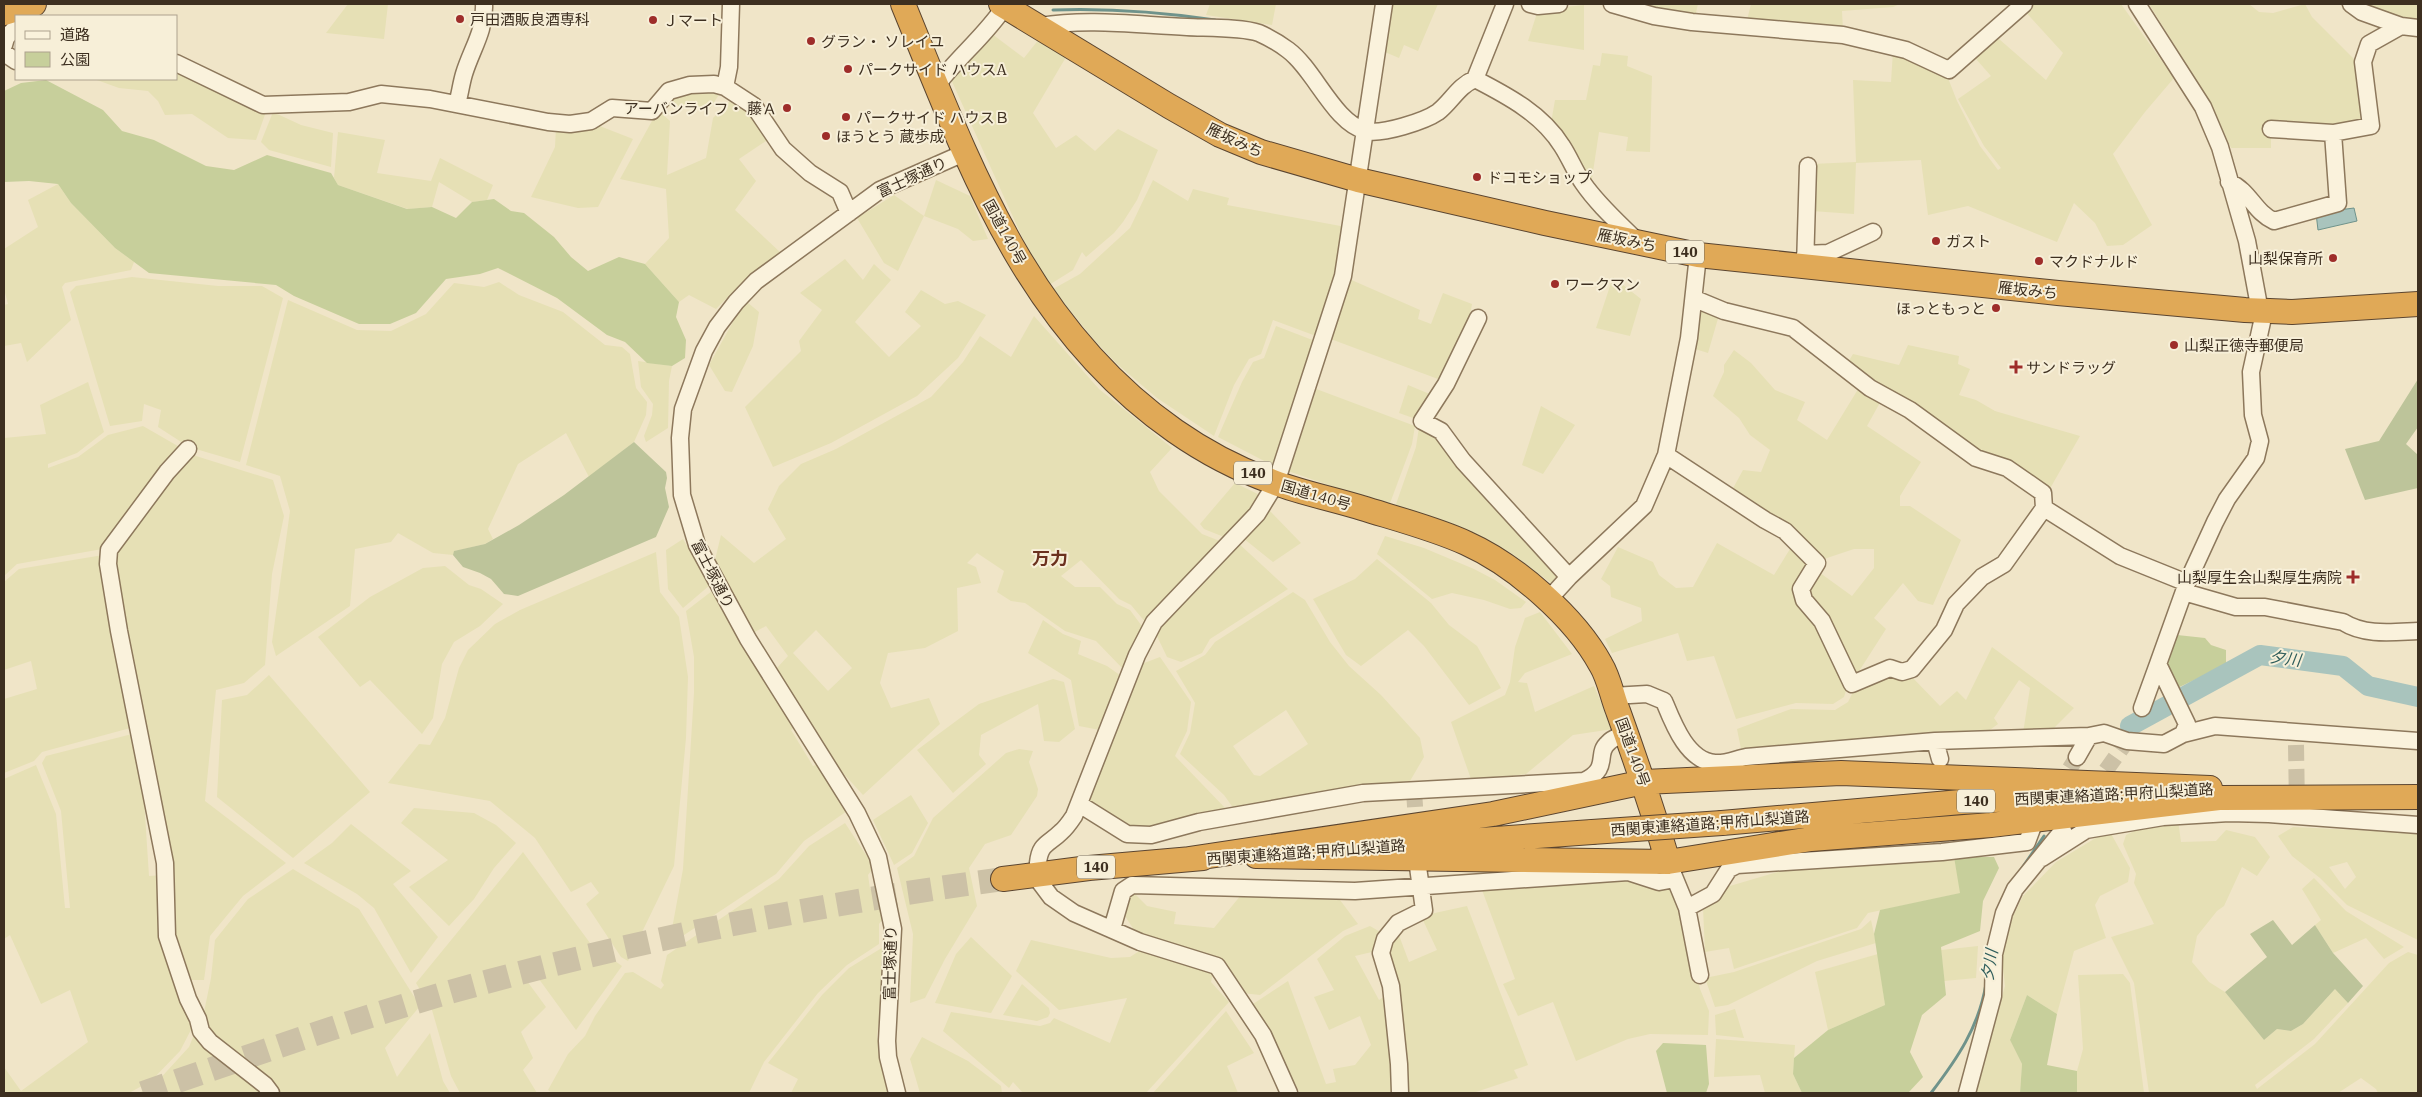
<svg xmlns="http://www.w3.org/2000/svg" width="2422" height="1097" font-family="'IBM Plex Serif','Noto Sans JP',serif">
	<rect width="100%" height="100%" fill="#f0e5c8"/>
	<path fill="#e6e0b5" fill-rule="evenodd" d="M348,4H388L384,39L326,33Z
		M1210,4H1276L1272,25L1206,15Z
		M1388,4H1438L1418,51L1404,45L1399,58L1380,50Z
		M1627,4H1698L1695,17Z
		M1751,4H1900L1893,7L1842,11L1843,31L1746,24Z
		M2024,4H2121L2174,78L2145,112L2113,154L2152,225L2123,245L2107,246L2095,223L2074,203L2057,242L1968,206L1928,215L1921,160L1856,163L1854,214L1812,211V164L1856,162L1853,80L1891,82L1893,51L1946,73L1957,101L1980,146L1998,170L2001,168L1984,146L1958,99L1991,76L1969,51L1991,32L2046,80L2063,53L2021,7Z
		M2149,4H2249L2259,12L2273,13L2305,4L2312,17L2358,63L2371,126L2271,130V148H2231L2211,104Z
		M2351,4H2418V28Z
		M1584,5V50L1528,41L1538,10Z
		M988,31L1024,58L1043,34L1069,52L1033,113L1056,148L1076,135L1095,151L1118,129L1158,150L1137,200L1123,222L1114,233L1086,257L1082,252L1073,270L1049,285L1023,239L950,77Z
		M1602,53L1628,56L1627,66L1652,76L1650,152L1626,151L1628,137L1599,132L1591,185L1551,123L1555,100H1586L1593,65L1600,66Z
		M176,67L267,109L256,140L228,138L192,114L165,115L158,101L148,91L119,88L94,79H176Z
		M722,90L709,110L666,106L671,93Z
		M733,98L754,114L769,139L739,159L756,181L735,210L781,253L741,284L716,309L689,295L679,302L645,264L669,238L666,189L620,179L658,110L670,121L667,175L706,158L713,118Z
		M273,112L301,125L333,133L331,167L269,150L261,142Z
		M592,123L633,139L598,207L578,208L531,197L555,147L556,127Z
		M338,132L385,140L377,173L431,181L440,158L493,185L487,200L472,202L439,182L432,207L408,209L338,185L334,178Z
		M936,180L970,196L988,239L973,241L958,229L924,216L898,271L884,263L857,218L894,195L924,216Z
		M1153,180L1188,201L1193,189L1229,198L1227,205L1346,227L1340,275L1316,336L1273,320L1261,354L1249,359L1234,385L1214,436L1157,398L1117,364L1094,340L1053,289L1080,274L1130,228Z
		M58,184L71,203L115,248L134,262L131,270L65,283L62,287L71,320L27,362L21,343L4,346V305L8,304L4,289V249L38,227L28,200Z
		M845,259L863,280L874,264L891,280L855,322L889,357L921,326L905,312L921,290L945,304L958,301L986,315L958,358L917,396L831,443L773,467L745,407L801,351L799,341L822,310L800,293Z
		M132,277L218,286H262L283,298L240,462L189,447L158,427L161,410L144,404L142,421L110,426L70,292L76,286Z
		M1613,277L1641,299L1630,336L1596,328Z
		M1347,278L1420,310L1418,319L1431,324L1443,293L1472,304L1469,320L1438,379L1328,338Z
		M499,282L519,295L563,312L605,345L622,347L630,354L636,388L647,402L646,415L634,442L589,477L566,433L518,464L488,529L493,539L485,544L455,551L453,555L433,553L398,533L391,542L355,549L350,606L276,656L272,642L290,511L280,476L246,465L288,300L357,330L391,331L426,314L454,283L484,287Z
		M747,302L759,312L753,346L732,392L725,391L709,365L734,320Z
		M1699,306L1719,315L1708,353L1692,348Z
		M1034,316L1099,389L1172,448L1150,472L1159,491L1202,534L1225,543L1146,623L1131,605L1119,599L1081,560L1061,576L1075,587H1100L1117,604L1130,610L1144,629L1124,670L1096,641L1065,631L1025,603L1011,601L997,592L1004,571L977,553L967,563L976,567L981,583L957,588L958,631L925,648L888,653L880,683L891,708L929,698L940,724L863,795L842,772L776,669L788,656L766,626L753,633L715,560L721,535L754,563L786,539L768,509L779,486L801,464L836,449L931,397L963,362L980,336L1011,357ZM816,630L852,668L828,691L793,653Z
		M1276,326L1315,341L1274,466L1218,437L1242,382L1253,362L1264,358Z
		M1908,345L1959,356L1958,364L1970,369L1959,395L1976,400L1995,411L2080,436L2048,492L1982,455L1847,364L1853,354L1899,365Z
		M1734,350L1751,363L1775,390L1805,402L1797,420L1827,440L1860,386L1882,399L1867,426L1921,462L1900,496V506H1910L1961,540L1933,605L1918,601L1903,583L1874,618L1886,629L1854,679L1805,590L1816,570L1852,596L1874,568V549H1854L1821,560L1731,492L1743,470L1761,472L1770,450L1750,435L1739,418L1713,396L1724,372V365Z
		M638,361L672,366L669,381L668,428L646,442L644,436L652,415L653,404L641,387Z
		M88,382L104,432L77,453L48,464V468L78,457L108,435L143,426L183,449L108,548L17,564L4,576V438L46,434L40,405Z
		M1408,385L1432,395L1416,419L1399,413Z
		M1311,387L1415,426L1412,444L1389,506L1285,470Z
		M1541,406L1575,425L1543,474L1522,465Z
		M1419,427L1442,437L1564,576L1555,586L1511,553L1472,534L1395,507L1416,447Z
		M189,456H196L273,480L284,516L272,574L265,665L244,683L216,690L205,801L286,863L243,896L210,936L204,980H185L171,934L111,564L114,551Z
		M1235,483L1264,497L1224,537L1204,529L1200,524Z
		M1268,509L1301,543L1273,562L1243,538Z
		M1385,536L1424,548L1474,569L1495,580L1526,602L1521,608L1510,609L1484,600L1452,593L1432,599L1377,554Z
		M683,539L710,585L683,608L668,589L666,550Z
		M1237,542L1288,589L1210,639L1202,653L1181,662L1167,657L1155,632Z
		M1717,543L1774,575L1793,544L1812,563L1798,587L1818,620L1848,684L1844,697L1833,704L1796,703L1736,719L1714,656L1687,661L1678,633L1612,653L1605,639L1642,621L1641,608L1611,597L1610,586L1601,579L1618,547L1653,562L1659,575L1676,588L1693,587Z
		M656,552L660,592L679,617L688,677L686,738L674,866L628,961L621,957L586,904L599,893L591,882L571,892L535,838L490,801L388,783L419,744L430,745L445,718L459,668L468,650L495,624L520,610Z
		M103,555L134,727L42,752L34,761L4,773V699L37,689L31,661L4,670V582L19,569Z
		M1377,559L1431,603L1449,625L1477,646L1501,688L1469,705L1424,646L1408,630L1361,666L1346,655L1313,599L1355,579Z
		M445,566L469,585L481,589L503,604L480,626L454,642L442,664L433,718L422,734L370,680L360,687L318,637L370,597L423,568Z
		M712,591L796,726L791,730L813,766L818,764L847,811L804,841L776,874L669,945L683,869L694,693V657L686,611Z
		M1293,592L1305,600L1330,642L1349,666L1381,695L1420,738L1424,757L1410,781L1318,793L1234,809L1224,795L1180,754L1190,733L1195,703L1176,671L1205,655L1215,642ZM1286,710L1308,744L1260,776L1254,775L1233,746Z
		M1540,612L1572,654L1525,673L1518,682L1527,683L1535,712L1594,686L1613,729L1573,735L1526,774L1472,782L1451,722L1505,695L1510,682L1515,647L1525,618Z
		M1043,620L1063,634L1081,641L1078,654L1107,666L1124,678L1105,731L1079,726L1071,680L1028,653Z
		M1992,647L2074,708L2049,733H2023L2030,688L2019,680L1994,718L1998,724L1983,735L1742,754L1737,729L1791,709L1835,710L1848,702L1856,686L1891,673L1912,677L1940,706L1957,691L1966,700Z
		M1160,657L1191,702L1187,731L1175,756L1228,811L1151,830L1130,828L1086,800L1139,665Z
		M269,675L370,792L293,858L217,797L222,700L247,695Z
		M1053,679L1064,682L1075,729L1059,742L1044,741L1038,704L981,735L979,755L986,764L953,793L917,750L979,704Z
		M136,733L142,769L149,876L163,875L162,912L194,1024L180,1051L151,1081L129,1093H4V1067L21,1091L88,1042L70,990L41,1004L10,935L4,939V779L36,765L56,814L65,908H70L61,811L42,763L46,756Z
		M1019,749L1033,751L1029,762L1038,789L1037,796L1011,835L985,844L969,868L977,906L945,959L925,998L910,1003L913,934L897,868L914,856L933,818L1006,753Z
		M911,795L928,823L912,853L894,865L873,820Z
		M414,808L474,813L496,825L516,843L494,868L474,899L449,926L409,887L448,860L401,823Z
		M2178,820L2181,842L2216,841L2226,830L2255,837L2270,857L2257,876L2242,867L2224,906L2217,911L2197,936L2192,962L2209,982L2225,992L2264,1040L2277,1029L2291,1031L2303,1024L2336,988L2348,1003L2314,1039L2255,1085L2257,1089L2315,1044L2389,963L2408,952L2418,955V1093H2378L2376,1089L2361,1078L2338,1093H2149L2134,983L2111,937L2154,924L2134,883L2136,874L2123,844L2126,835L2152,822Z
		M845,823L874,867L868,875L870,889L879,886L885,916L879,924V944L847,965L818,993L764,1062L749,1093H552L548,1090L568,1054L585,1036L595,1016L625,973L633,972L661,989L664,985L661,981L667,955L779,879L809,846Z
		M351,824L411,871L393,884L438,937L411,973L374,908L357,894L304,863L332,843Z
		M2293,827L2418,833V940L2347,905L2320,878L2292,856L2278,836ZM2347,862L2356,877L2345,889L2329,867Z
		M2109,830L2130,868L2128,882L2100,896L2095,905L2106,938L2074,951L2057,1014L2027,995L2010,1040L2022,1064L2020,1093H1974L2005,986L2001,951L2012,918L2023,896L2056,862Z
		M523,852L590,943L622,966L576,1030L528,964L519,970L546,1007L521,1032L533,1058L523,1070L537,1093H460L451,1076L432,1010L416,983Z
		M1954,857L1961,893L1868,913L1857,928L1734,969L1729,948L1705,952L1703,908L1723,888L1788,869L1852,867Z
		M293,869L359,909L420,1006L385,1048L397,1077L430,1033L443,1081L450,1093H277L266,1080L208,1028L203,1017L211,978L215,940L248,899Z
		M2314,878L2346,911L2404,947L2384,959L2366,938L2333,953L2315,925L2321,920L2302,889Z
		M1636,880L1669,885L1686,927L1700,989L1709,1011L1708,1035L1650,1034L1628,1039L1576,1061L1553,1002L1518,1016L1503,984L1515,979L1482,890L1581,882Z
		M1131,890L1147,906L1176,912L1174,924L1214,928L1241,895L1337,896L1358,924L1343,931L1260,995L1242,993L1219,962L1140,939L1121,910Z
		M1467,906L1528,1065L1514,1070L1518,1078L1473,1093H1407L1385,953L1397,930L1409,962L1437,950L1421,916Z
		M1871,920L1876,943L1817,961L1728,1005L1715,1007L1705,978L1734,972L1861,929Z
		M1370,926L1382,933L1376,951L1355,956L1379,1000L1388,994L1394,1093H1300L1253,1004L1288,981L1326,1084L1336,1082L1333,1069L1355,1065L1371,1045L1360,1016L1329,1030L1314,997L1334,990L1317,959L1345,936Z
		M971,937L1012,976L991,1013L935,1003L956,954Z
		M1031,940L1111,958L1130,957L1144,948L1214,969L1211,982L1229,1002L1146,1093H1023L1013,1082L1009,1088L943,1031L951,1012L1040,1026L1050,1023L1054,1018L1110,1043L1127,998L1059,1010L1016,971Z
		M885,946L886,968L877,1036L888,1093H791L798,1079L768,1063L822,995L849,968Z
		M1978,946L1976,978L1944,981L1941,950Z
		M1878,954L1885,1005L1828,1030L1815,972Z
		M2123,974L2130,983L2144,1093H2077V1071L2083,1049L2078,975Z
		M1022,984L1049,1008L1050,1013L1048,1017L1037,1021L1003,1015Z
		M1735,1009L1744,1038L1716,1035L1715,1015Z
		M1226,1011L1254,1053L1227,1066L1238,1093H1153Z
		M196,1030L267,1093H139L156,1083L189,1047Z
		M922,1037L968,1061L1001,1086L1002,1093H920L910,1059Z
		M1716,1039L1795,1045L1793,1074L1802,1093H1765L1760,1075L1714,1077Z"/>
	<path fill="#c7cf9b" d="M46,80L103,110L122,131L154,140L206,166L234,170L267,155L331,173L338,185L407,209L432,207L456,218L472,202L494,199L511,211L524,213L554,237L571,257L588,271L619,257L645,264L679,302L676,317L686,340L685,358L672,366L647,363L625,342L607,335L557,298L498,268L480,274L446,279L416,313L390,324H359L294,296L276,285L149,273L115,248L71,203L58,184L29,181L4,182V91L21,83Z
		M2168,634L2205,638L2211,645L2226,650V665L2171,691L2158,664Z
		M1954,857H1994L1999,868L1983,901L1980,931L1941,947L1946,995L1922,1015L1910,1052L1923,1077L1908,1093H1802L1793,1074L1794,1058L1828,1030L1885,1005L1874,934L1880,910L1960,893Z
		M2027,995L2057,1014L2047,1065L2077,1071V1093H2020L2022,1064L2010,1040Z
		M1663,1043L1706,1045L1709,1084L1706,1093H1667L1656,1051Z"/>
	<path fill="#bdc49a" d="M2418,379V427L2406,444L2418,455V488L2365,500L2345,449L2379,441Z
		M634,442L666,472L667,478L665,488L669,507L656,537L518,596L504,594L491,579L480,573L463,567L453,555L454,551L485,544L519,525L564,495Z
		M2273,920L2292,945L2315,925L2333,953L2363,986L2348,1003L2335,989L2303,1024L2291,1031L2277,1029L2264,1040L2225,992L2267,957L2250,934Z"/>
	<path fill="#a9c4bd" stroke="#6f938b" d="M2354,208L2357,221L2318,230L2316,213Z"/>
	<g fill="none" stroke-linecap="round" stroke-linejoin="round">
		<path stroke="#6f938b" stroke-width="3" d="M1053,10C1108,8 1161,12 1215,20
			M2022,868L2044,836
			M1931,1093C1957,1059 1979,1027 1986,984"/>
		<path stroke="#a9c4bd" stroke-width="20" d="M2130,726L2260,655L2343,666L2368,686L2418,697"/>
		<path stroke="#ccc1a6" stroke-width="16" stroke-dasharray="16 8" stroke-linecap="butt" d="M2296,745L2297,807
			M1940,768L1941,845
			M2057,789L2077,757
			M2092,790L2127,741
			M1414,791L1417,836"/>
		<path stroke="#ccc1a6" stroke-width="24" stroke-dasharray="24 12" stroke-linecap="butt" d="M143,1093C247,1057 351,1020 457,990C636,940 819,904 1003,879"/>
		<defs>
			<path id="minor" d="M1530,4L1538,6L1559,4
				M1612,4L1654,16L1692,22L1843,35L1906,50L1949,70L2024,4
				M2137,4L2203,107L2220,147L2247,241L2262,322L2251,372L2253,415L2260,441L2256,458L2227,499L2215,522L2187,583L2158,664L2187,724L2183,734
				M1040,26C1088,18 1138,25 1187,27C1205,28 1242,27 1259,33C1268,37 1280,44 1288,50C1315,70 1334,123 1366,131C1382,135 1425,121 1438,112C1452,101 1458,86 1475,79L1505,4
				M2401,26L2418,28
				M4,45L6,38L15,28L17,9
				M4,53L16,61
				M176,63L263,105L349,102L381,94L430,99L548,122L570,124L591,121L612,108L652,111L669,91L690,85L714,84L725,87L754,106L783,149L810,173L840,192L849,213
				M1475,79C1508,96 1542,114 1562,146C1570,158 1575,172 1583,183C1598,205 1619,223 1638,242
				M937,85C958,57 986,35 1005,6
				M725,87L729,67L731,4
				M457,104C460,94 461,84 464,74C472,48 485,32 484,4
				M2271,129L2333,133L2371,126L2363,62L2369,44L2401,26L2362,12L2351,4
				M2229,182C2250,191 2254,212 2274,221L2338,203L2333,133
				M1805,254L1828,253L1873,232
				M1805,267L1808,166
				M1695,299L1724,311L1793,328L1870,388L1910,410L1976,458L2007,468L2043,493L2044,508L2120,556L2187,583
				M1478,318L1446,384L1422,421L1441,431L1463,461L1569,577
				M188,449L167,472L109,550L108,564L119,631L165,863L167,936L188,999L198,1019L201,1031L210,1042L265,1085L271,1093
				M1666,455L1765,520L1785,531L1817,563L1801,589L1804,600L1822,621L1852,684L1890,668L1902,672L1912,669L1944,630L1956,604L1982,577L2004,564L2044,508
				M2184,592L2236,607H2265L2343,622C2365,636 2393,632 2418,631
				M1548,600L1569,577L1644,506L1666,455L1689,338L1698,255
				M1612,696L1647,694L1664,701C1673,723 1687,761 1715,763C1725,764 1736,759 1746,757L1935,741L2089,736L2104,733L2127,741L2164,744L2183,734L2215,726L2418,741
				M2142,708L2158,664
				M1935,741L1940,759
				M2077,757L2089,736
				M1079,804L1127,834L1151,835L1199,822L1363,793L1584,781C1611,768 1595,754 1608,743C1612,738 1620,736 1626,733
				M2042,858L2086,830L2163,817L2229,813L2269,814L2418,825
				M1038,863C1040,843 1048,845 1061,832C1066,828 1070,822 1074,816L1137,655L1154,622L1257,514L1276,483L1343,276L1384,4
				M1671,869L1687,908L1700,975
				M1039,881L1051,897L1074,913L1140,942L1217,966L1263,1035L1289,1093
				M1687,908L1713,894L1729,869L1737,865L1942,852L2027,842L2033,826
				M1112,929L1123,891L1132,885L1355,891L1628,872L1659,882L1675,879
				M897,1093L888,1057L887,1041L893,929L878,857L857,813L748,639L697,545L682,495L680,438L683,409L704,351L717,327L736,302L756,281L880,190L964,153
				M1400,1093L1399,1064L1391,986L1381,953L1385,939L1398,923L1424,910L1418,867
				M1967,1093L1993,996L1994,954L2004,913L2015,889L2063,830"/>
			<path id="highway" d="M903,4C969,165 1026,327 1175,431C1205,452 1240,470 1273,482C1302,493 1333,499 1362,508C1394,518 1436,529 1466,543C1515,565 1575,617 1601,665C1609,678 1612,696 1618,711C1636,761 1653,811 1668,862
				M1001,4L1169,106L1220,135L1261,152L1358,180L1545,223L1698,255L2058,293L2245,310L2292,312L2418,304
				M4,13L34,4
				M1722,823L1961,802L2084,795
				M1411,845L1592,832
				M1256,856L1668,862L1811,839L1991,825L2219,798L2418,797
				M1189,859L1493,814L1644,782L1841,773L2210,788
				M1003,879L1089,868L1203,858"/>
		</defs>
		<use href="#minor" stroke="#8d785c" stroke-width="19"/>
		<use href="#highway" stroke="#5b4530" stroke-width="26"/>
		<use href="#minor" stroke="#faf2dc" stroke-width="16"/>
		<use href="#highway" stroke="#e0a957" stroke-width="24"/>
		<defs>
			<path id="highway-bridge" d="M1592,832L1722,823"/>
		</defs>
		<use href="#highway-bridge" stroke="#5b4530" stroke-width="26" stroke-linecap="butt"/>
		<use href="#highway-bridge" stroke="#e0a957" stroke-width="24"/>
	</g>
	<g fill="#9e2d2a" stroke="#f7efd8" stroke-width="2">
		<circle cx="460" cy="19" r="5"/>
		<circle cx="653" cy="20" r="5"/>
		<circle cx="811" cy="41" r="5"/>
		<circle cx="848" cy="69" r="5"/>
		<circle cx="787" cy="108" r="5"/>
		<circle cx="846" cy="117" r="5"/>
		<circle cx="826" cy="136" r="5"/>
		<circle cx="1477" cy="177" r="5"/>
		<circle cx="1936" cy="241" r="5"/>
		<circle cx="2333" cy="258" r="5"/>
		<circle cx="2039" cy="261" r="5"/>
		<circle cx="1555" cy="284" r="5"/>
		<circle cx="1996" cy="308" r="5"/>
		<circle cx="2174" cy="345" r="5"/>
		<path d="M2013.5 359.5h5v5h5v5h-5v5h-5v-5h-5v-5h5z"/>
		<path d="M2350.5 569.5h5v5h5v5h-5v5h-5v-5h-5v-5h5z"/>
	</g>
	<g text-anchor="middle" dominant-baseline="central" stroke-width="4" stroke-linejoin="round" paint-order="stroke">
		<g fill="#f7efd8" stroke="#756957" stroke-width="1">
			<rect x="1666" y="240.5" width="38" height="23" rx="4"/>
			<rect x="1234" y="461.5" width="38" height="23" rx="4"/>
			<rect x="1957" y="789.5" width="38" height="23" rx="4"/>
			<rect x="1077" y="855.5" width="38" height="23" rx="4"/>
		</g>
		<g font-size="14" font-weight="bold" fill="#3d2f20">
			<text x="1685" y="252">140</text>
			<text x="1253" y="473">140</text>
			<text x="1976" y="801">140</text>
			<text x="1096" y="867">140</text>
		</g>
		<g font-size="15" fill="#3d2f20" stroke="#f7efd8" text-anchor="start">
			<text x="470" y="19">戸田酒販良酒専科</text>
			<text x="663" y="20">Ｊマート</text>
			<text x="821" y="41">グラン・ ソレイユ</text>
			<text x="858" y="69">パークサイド ハウスA</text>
			<text x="777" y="108" text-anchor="end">アーバンライフ・ 藤Ａ</text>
			<text x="856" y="117">パークサイド ハウスＢ</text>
			<text x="836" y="136">ほうとう 蔵歩成</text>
			<text x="1487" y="177">ドコモショップ</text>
			<text x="1946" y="241">ガスト</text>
			<text x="2323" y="258" text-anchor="end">山梨保育所</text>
			<text x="2049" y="261">マクドナルド</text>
			<text x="1565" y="284">ワークマン</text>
			<text x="1986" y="308" text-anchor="end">ほっともっと</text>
			<text x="2184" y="345">山梨正徳寺郵便局</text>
			<text x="2026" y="367">サンドラッグ</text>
			<text x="2342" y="577" text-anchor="end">山梨厚生会山梨厚生病院</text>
		</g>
		<g font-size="15" fill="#3d2f20" stroke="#f7efd8">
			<text transform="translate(1235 140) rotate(25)">雁坂みち</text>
			<text transform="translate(912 177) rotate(-25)">富士塚通り</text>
			<text transform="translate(1005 232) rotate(61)">国道140号</text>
			<text transform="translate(1627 240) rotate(12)">雁坂みち</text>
			<text transform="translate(2028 290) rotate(6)">雁坂みち</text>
			<text transform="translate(1316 495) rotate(16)">国道140号</text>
			<text transform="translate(713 574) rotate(63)">富士塚通り</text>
			<text transform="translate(1633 752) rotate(70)">国道140号</text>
			<text transform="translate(2114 794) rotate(-3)">西関東連絡道路;甲府山梨道路</text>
			<text transform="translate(1710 823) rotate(-4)">西関東連絡道路;甲府山梨道路</text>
			<text transform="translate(1306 852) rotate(-4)">西関東連絡道路;甲府山梨道路</text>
			<text transform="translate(890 963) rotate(-89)">富士塚通り</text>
		</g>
		<g font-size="16" font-style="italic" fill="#2f5d5b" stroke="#f7efd8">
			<text transform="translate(2285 658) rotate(7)">夕川</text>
			<text transform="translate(1989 965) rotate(-81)">夕川</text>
		</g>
		<g font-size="18" font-weight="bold" fill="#6b311e" stroke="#f7efd8">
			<text x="1050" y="558">万力</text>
		</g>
	</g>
	<rect width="2422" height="1097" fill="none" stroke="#3d2f20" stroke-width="10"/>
	<rect x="15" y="15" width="162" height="65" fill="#f7efd8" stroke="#ada28e"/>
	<rect x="25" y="31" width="25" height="8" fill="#faf2dc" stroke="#ada28e"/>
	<text x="60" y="40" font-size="15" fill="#3d2f20">道路</text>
	<rect x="25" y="52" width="25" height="15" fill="#c7cf9b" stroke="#ada28e"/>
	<text x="60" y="65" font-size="15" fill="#3d2f20">公園</text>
</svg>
